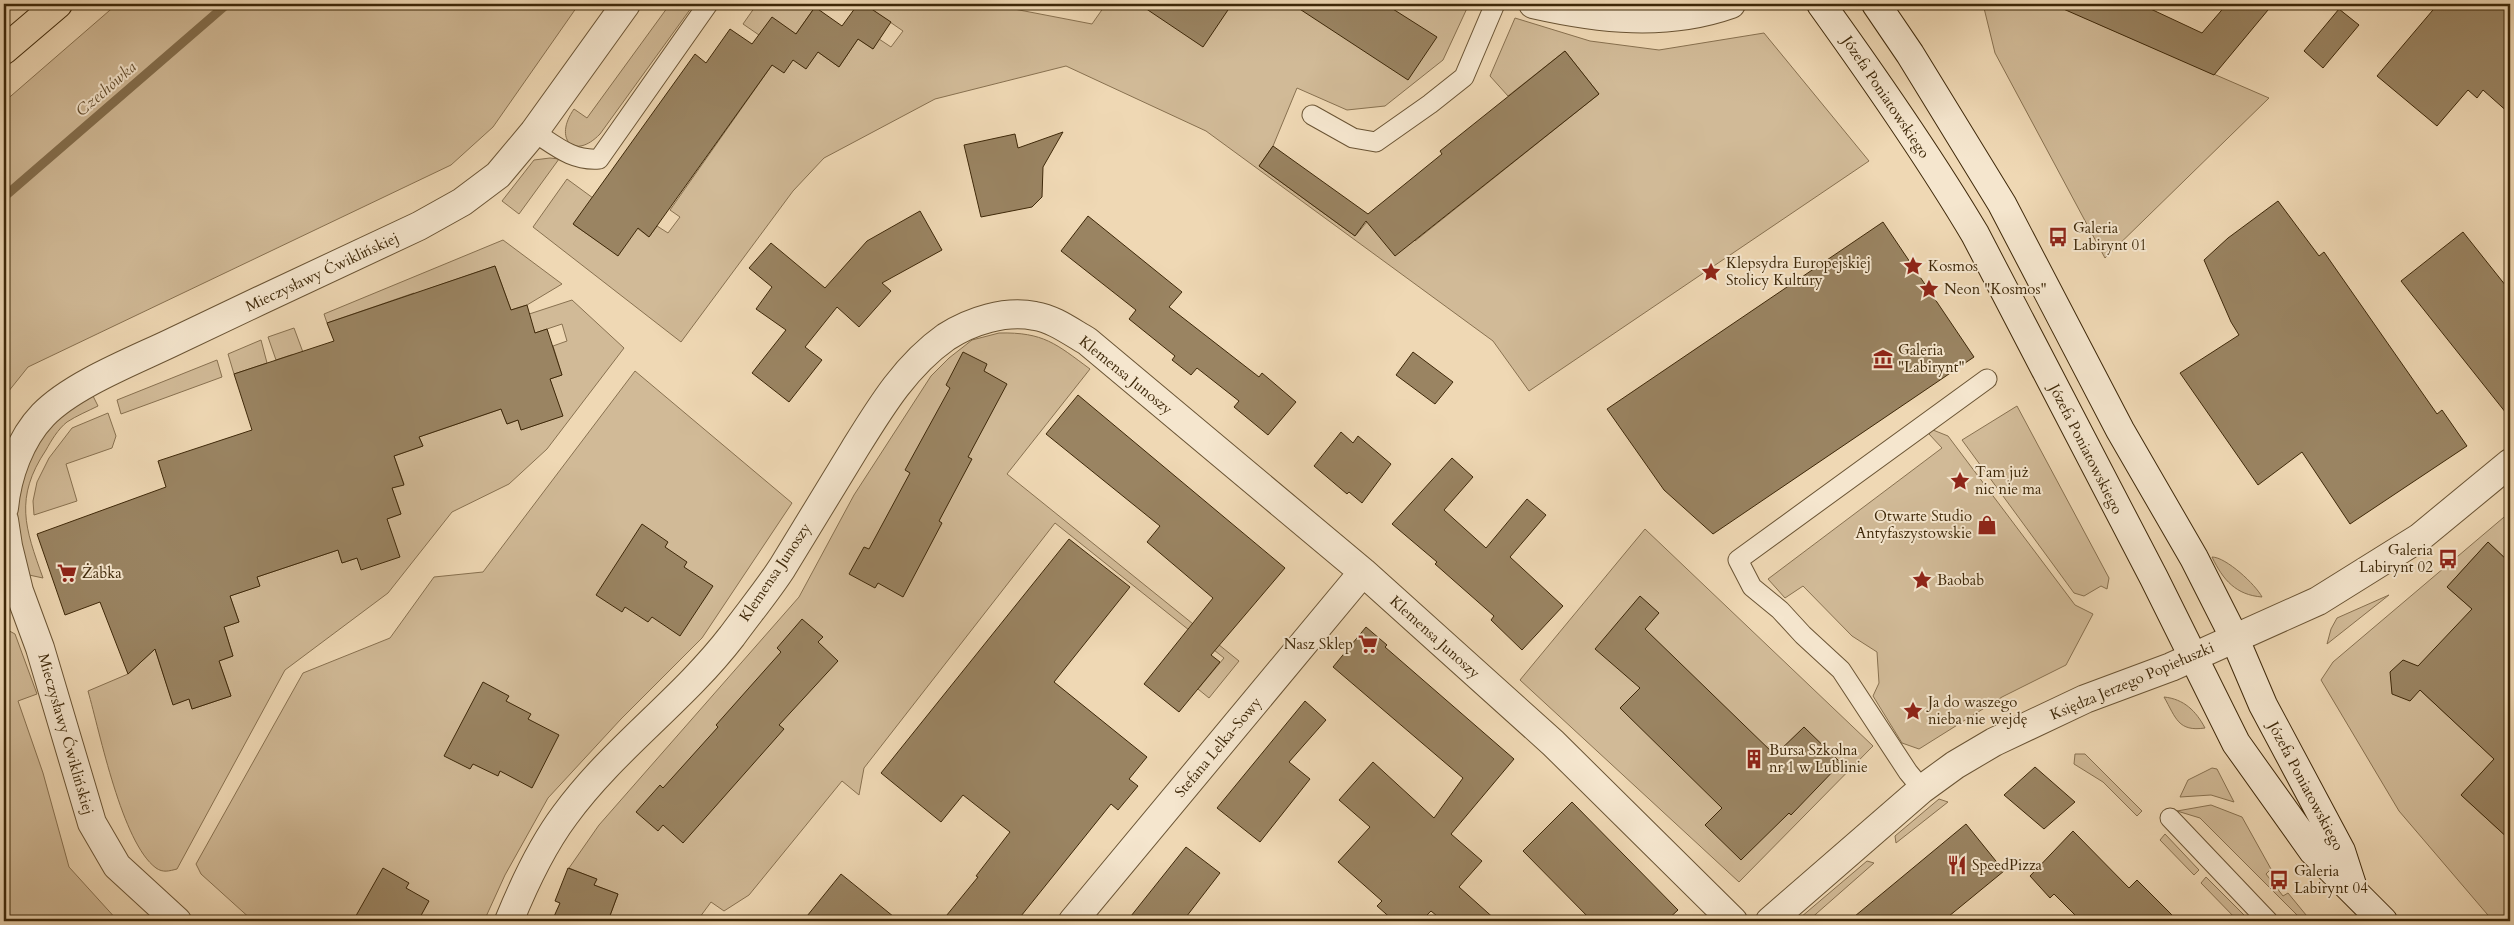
<svg xmlns="http://www.w3.org/2000/svg" width="2514" height="925" font-family="Cardo,serif">
	<rect width="100%" height="100%" fill="#efd8b4"/>
	<filter id="stains"><feTurbulence type="fractalNoise" baseFrequency=".004" numOctaves="4"/><feColorMatrix values="0 0 0 0 .2 0 0 0 0 .09 0 0 0 0 .02 0 0 0 .5 -.17"/></filter>
	<radialGradient id="worn" r=".72"><stop offset=".6" stop-color="#630" stop-opacity="0"/><stop offset="1" stop-color="#630" stop-opacity=".3"/></radialGradient>
	<path fill="#d1ba97" stroke="#887150" d="M117,4H579L493,127L451,165L28,367L4,397V102Z
		M670,4H694L600,134C574,161 553,139 574,109L587,118Z
		M757,4H810L815,7L796,34L759,35L743,24Z
		M864,4H988L1092,24L1106,4H1469L1443,60L1385,106L1347,110L1297,88L1273,146L1259,166L1355,236L1384,202L1415,241L1599,94L1565,51L1508,96L1490,76L1515,18L1590,41L1659,50L1764,33L1869,161L1529,391L1493,341L1206,131L1066,66L935,99L824,158L793,191L681,342L533,227L567,179L593,198L574,225L618,255L637,228L649,237L657,226L668,233L680,217L670,210L772,65L818,52L839,67L858,39L873,49L879,39L891,47L903,31Z
		M1983,4H2083L2096,23L2269,98L2105,258L1995,53Z
		M550,158L559,159L519,214L502,201L534,160Z
		M503,240L562,284L527,305L511,310L495,266L428,289L417,297L414,293L327,323L324,314Z
		M572,300L624,348L547,449L509,484L452,512L388,593L285,670L177,869C169,871 163,873 156,868C122,843 100,733 88,691L128,674L155,649L173,704L189,699L192,709L231,696L219,661L233,656L224,627L239,622L230,596L259,586L257,577L338,550L342,563L357,558L387,519L401,514L392,488L404,484L394,456L423,446L419,437L501,409L507,424L518,420L521,430L562,416L550,379L562,375L553,346L567,341L562,324L535,333L514,319Z
		M294,328L304,355H291L276,360L268,337Z
		M999,333C1044,332 1056,344 1090,369L1007,474L1239,661L1209,698L1198,689L1224,658L1055,523L864,768L859,795L842,781L749,895L724,911L711,902L697,921H608L618,894L594,885L596,879L569,868L599,825L799,597L854,495L931,376L949,358L972,340Z
		M261,340L267,363L234,374L228,354Z
		M217,360L222,377L121,414L117,400Z
		M635,371L792,503L702,638L621,719L548,798L505,875L484,921H253L201,874L196,864L303,673L390,638L434,577L483,572Z
		M93,396L98,406C88,411 76,416 67,422C58,429 51,441 46,450C14,498 25,528 43,578L29,575C24,556 16,535 14,515C12,503 18,489 23,478C40,433 51,419 93,396Z
		M2017,406L2109,578L2107,589L2101,586L2084,596L2074,593L1962,440Z
		M108,413L116,436L112,448L66,464L77,501L34,515L33,501L37,482L49,458L72,428Z
		M1933,430L1948,436L2075,605L2093,614L2066,665L2002,697L1919,749L1902,743L1873,696L1879,683L1877,652L1852,636L1803,586L1785,598L1768,579L1942,448L1929,434Z
		M2510,512V563L2488,542L2447,587L2472,609L2421,691L2494,759L2461,795L2510,840V921H2493L2399,811L2321,680L2333,662Z
		M1645,529L1873,746L1739,882L1520,680Z
		M2212,557C2226,557 2256,585 2262,597C2236,595 2223,580 2212,557Z
		M2389,595L2327,644L2331,629L2337,618Z
		M4,628L15,634L37,694L18,701L43,773L69,867L118,921H4Z
		M2164,697C2184,699 2196,711 2205,728C2178,732 2176,718 2164,697Z
		M2075,754H2085L2142,811L2137,816L2103,782L2074,764Z
		M2212,768L2217,769L2234,802L2211,795L2180,797L2188,780Z
		M1939,799L1948,802L1896,843L1895,836Z
		M2211,805L2242,817L2271,869L2266,874L2283,896L2288,893L2311,921H2303L2200,818L2177,811Z
		M2165,834L2199,870L2194,875L2160,840Z
		M1867,861L1874,863L1808,921L1803,920L1801,917Z
		M2206,877L2245,916L2247,921H2238L2201,883Z"/>
	<g fill="none" stroke-linecap="round" stroke-linejoin="round">
		<path stroke="#846e4d" stroke-width="9" d="M4,197L227,4"/>
	</g>
	<path fill="#9a8462" stroke="#3e2809" d="M858,4H864L891,22L873,49L858,39L839,67L818,52L806,69L793,60L784,73L772,65L649,237L638,228L618,256L573,224L695,54L706,63L730,29L752,44L772,17L796,34L815,7L842,26Z
		M1139,4H1232L1203,47Z
		M1292,4H1385L1437,37L1408,80Z
		M2052,4H2140L2202,33L2227,4H2273L2214,75Z
		M2438,4H2510V114L2483,90L2477,98L2468,90L2437,126L2377,76Z
		M2339,9L2359,25L2323,68L2304,51Z
		M1565,51L1599,94L1395,256L1366,221L1355,236L1259,166L1273,146L1368,214L1442,154L1440,151Z
		M1063,132L1043,167L1042,197L1032,207L981,217L964,145L1015,134L1018,148Z
		M2278,201L2319,256L2324,252L2437,414L2442,410L2467,446L2350,524L2302,452L2258,485L2180,373L2239,335L2231,322L2204,260L2228,238Z
		M920,211L942,250L882,283L891,291L859,327L837,307L805,347L822,360L789,402L752,373L786,330L756,309L772,287L749,268L771,243L825,288L867,241Z
		M1088,216L1182,292L1169,307L1259,377L1262,373L1296,402L1268,435L1234,407L1239,401L1197,368L1191,375L1172,360L1175,356L1129,319L1136,310L1061,251Z
		M1883,222L1974,357L1713,534L1664,490L1607,409Z
		M2463,232L2510,291V418L2401,281Z
		M495,266L511,310L527,305L535,333L547,329L562,375L550,379L563,416L521,430L518,420L507,424L501,409L419,437L423,446L394,456L404,485L392,488L401,514L387,519L400,557L361,570L357,558L342,563L338,550L257,577L260,586L230,596L239,622L224,627L233,656L219,661L231,696L192,709L189,699L173,705L155,649L128,674L100,602L65,615L37,534L166,487L158,461L252,430L234,374L334,341L327,323Z
		M963,352L987,364L984,371L1007,384L968,457L972,459L939,521L942,523L903,597L878,583L875,588L849,574L864,547L869,549L910,473L905,470L950,388L946,385Z
		M1413,352L1453,382L1435,404L1396,375Z
		M1078,395L1285,568L1211,655L1220,662L1179,712L1144,684L1213,598L1147,542L1160,526L1046,434Z
		M1341,432L1353,443L1358,436L1391,464L1362,503L1349,492L1347,494L1314,466Z
		M1452,458L1473,477L1444,510L1486,548L1527,499L1546,515L1510,557L1563,606L1522,650L1491,620L1494,616L1435,564L1437,562L1392,524Z
		M642,524L668,542L665,547L687,562L684,567L713,586L680,636L652,617L648,622L625,607L622,612L596,595Z
		M1069,539L1130,587L1054,682L1147,757L1129,779L1138,786L1118,810L1111,804L1017,921H942L978,877L976,876L1010,832L963,795L941,822L881,773Z
		M2488,542L2510,563V840L2461,795L2494,759L2420,690L2410,701L2392,694L2390,672L2403,660L2418,666L2472,609L2447,587Z
		M1640,596L1659,613L1645,629L1775,755L1804,727L1841,763L1791,815L1789,813L1741,860L1705,825L1722,808L1620,708L1640,688L1595,649Z
		M802,619L823,637L818,642L838,661L779,725L784,729L683,843L663,825L658,831L636,812L660,785L663,788L718,727L716,725L781,652L777,648Z
		M1366,627L1387,645L1385,647L1514,759L1451,834L1482,861L1459,887L1497,921H1443L1431,911L1421,921H1394L1377,906L1382,901L1338,862L1370,827L1339,800L1373,762L1434,818L1463,778L1333,667Z
		M483,682L509,696L506,701L531,714L528,719L559,735L532,788L500,771L498,776L473,764L470,769L444,756Z
		M1305,701L1326,720L1289,762L1310,779L1260,842L1217,808Z
		M2035,767L2075,802L2044,829L2004,795Z
		M1572,802L1678,910L1666,921H1592L1523,851Z
		M1966,824L2004,871L1943,921H1849Z
		M2073,831L2129,888L2137,880L2178,921H2081L2054,894L2050,898L2030,876Z
		M1186,847L1220,873L1183,921H1127Z
		M383,868L409,883L406,888L429,901L418,921H353Z
		M568,868L597,879L594,885L618,894L608,921H552L560,903L555,901Z
		M841,874L899,921H803Z"/>
	<g fill="none" stroke-linecap="round" stroke-linejoin="round">
		<defs>
			<path id="service" d="M1312,115L1353,138L1376,142L1430,104L1464,77L1495,4
				M534,132C556,146 572,161 599,159L708,4
				M1922,789L1908,772L1841,670L1803,635L1780,610L1752,587L1738,560L1987,379
				M2170,818L2268,921"/>
			<path id="minor" d="M1533,4C1599,19 1666,27 1731,4
				M4,508C7,476 20,439 43,415C73,384 136,360 175,341C256,302 338,264 419,226L462,202L498,175L534,132L626,4
				M4,520L8,546L19,591L40,648L92,823L117,866L177,921
				M509,921C524,884 541,847 565,815C613,749 682,701 732,636C748,614 767,591 782,568C806,529 830,489 854,450C880,408 905,366 946,337C971,321 1005,310 1035,316C1054,319 1071,332 1087,341L1363,572L1553,743L1733,921
				M1073,921L1363,572
				M1770,921L1922,789L1955,765L1994,742L2085,699L2171,667L2318,601L2419,538L2510,463"/>
			<path id="secondary" d="M1821,4C1875,79 1928,155 1975,234L2154,578L2236,743L2313,851L2383,921
				M1876,4L1910,54L2002,204L2120,430L2194,558L2234,637L2263,705L2341,851L2352,885"/>
			<path id="primary" d="M4,50L58,4"/>
		</defs>
		<use href="#service" stroke="#6a5434" stroke-width="21"/>
		<use href="#minor" stroke="#6a5434" stroke-width="30"/>
		<use href="#secondary" stroke="#3e2809" stroke-width="30"/>
		<use href="#primary" stroke="#3e2809" stroke-width="30"/>
		<use href="#service" stroke="#f5e6ce" stroke-width="19"/>
		<use href="#minor" stroke="#f5e6ce" stroke-width="28"/>
		<use href="#secondary" stroke="#f5e6ce" stroke-width="28"/>
		<use href="#primary" stroke="#efd8b4" stroke-width="28"/>
	</g>
	<defs>
		<symbol id="bus-bare" viewBox="-9 -9 18 18"><path d="M-5-6H5V4H4V6H2V4H-2V6H-4V4H-5ZM-3.5-4V0h7V-4ZM-3.5 1.2v1.5H-2V1.2ZM2 1.2v1.5H3.5V1.2Z" fill="#8f2418" stroke="#f5e6ce" stroke-width="2.5" paint-order="stroke"/></symbol>
		<symbol id="sight-bare" viewBox="-9 -9 18 18"><path d="M0-6L1.8-2.2L6-1.7L2.9 1.2L3.7 5.4L0 3.3L-3.7 5.4L-2.9 1.2L-6-1.7L-1.8-2.2Z" fill="#8f2418" stroke="#f5e6ce" stroke-width="2.5" paint-order="stroke"/></symbol>
		<symbol id="museum-bare" viewBox="-9 -9 18 18"><path d="M0-6L6-3V-2H-6V-3ZM-5-1h2V3h-2ZM-1-1h2V3h-2ZM3-1h2V3H3ZM-6 4H6V6H-6Z" fill="#8f2418" stroke="#f5e6ce" stroke-width="2.5" paint-order="stroke"/></symbol>
		<symbol id="shop-bare" viewBox="-9 -9 18 18"><path d="M-5-2.5h2.3a2.7 3.5 0 0 1 5.4 0H5L5.5 6h-11ZM-1.5-2.5h3a1.5 2.3 0 0 0-3 0Z" fill="#8f2418" stroke="#f5e6ce" stroke-width="2.5" paint-order="stroke"/></symbol>
		<symbol id="supermarket-bare" viewBox="-9 -9 18 18"><path d="M-6-5.5h2.5l.6 2H6L4.5 2H-2.5L-4.4-4H-6ZM-1.5 3.2a1.3 1.3 0 1 0 .1 0ZM3 3.2a1.3 1.3 0 1 0 .1 0Z" fill="#8f2418" stroke="#f5e6ce" stroke-width="2.5" paint-order="stroke"/></symbol>
		<symbol id="building-bare" viewBox="-9 -9 18 18"><path d="M-4-6H4V6H1V3H-1V6H-4ZM-2.5-4.3h1.7v1.8h-1.7ZM.8-4.3h1.7v1.8H.8ZM-2.5-1h1.7V.8h-1.7ZM.8-1h1.7V.8H.8Z" fill="#8f2418" stroke="#f5e6ce" stroke-width="2.5" paint-order="stroke"/></symbol>
		<symbol id="restaurant-bare" viewBox="-9 -9 18 18"><path d="M-5-6h1v4h1v-4h1v4h1v-4h1v5L-1.5 .5V6h-2V.5L-5-1ZM5-6V6H3V1.5H1.5Q1.5-4 5-6Z" fill="#8f2418" stroke="#f5e6ce" stroke-width="2.5" paint-order="stroke"/></symbol>
	</defs>
	<g fill-rule="evenodd">
		<use href="#bus-bare" x="2044" y="223" width="28" height="28"/>
		<use href="#sight-bare" x="1899" y="252" width="28" height="28"/>
		<use href="#sight-bare" x="1697" y="258" width="28" height="28"/>
		<use href="#sight-bare" x="1915" y="275" width="28" height="28"/>
		<use href="#museum-bare" x="1869" y="345" width="28" height="28"/>
		<use href="#sight-bare" x="1946" y="467" width="28" height="28"/>
		<use href="#shop-bare" x="1973" y="511" width="28" height="28"/>
		<use href="#bus-bare" x="2434" y="545" width="28" height="28"/>
		<use href="#supermarket-bare" x="53" y="559" width="28" height="28"/>
		<use href="#sight-bare" x="1908" y="566" width="28" height="28"/>
		<use href="#supermarket-bare" x="1354" y="630" width="28" height="28"/>
		<use href="#sight-bare" x="1899" y="697" width="28" height="28"/>
		<use href="#building-bare" x="1740" y="745" width="28" height="28"/>
		<use href="#restaurant-bare" x="1943" y="851" width="28" height="28"/>
		<use href="#bus-bare" x="2265" y="866" width="28" height="28"/>
	</g>
	<g text-anchor="middle" dominant-baseline="central" stroke-width="4" stroke-linejoin="round" paint-order="stroke">
		<g font-size="15" fill="#3e2809" stroke="#f5e6ce">
			<text transform="translate(1886 97) rotate(56)">Józefa Poniatowskiego</text>
			<text transform="translate(322 272) rotate(-25)">Mieczysławy Ćwiklińskiej</text>
			<text transform="translate(1126 375) rotate(39)">Klemensa Junoszy</text>
			<text transform="translate(2086 449) rotate(63)">Józefa Poniatowskiego</text>
			<text transform="translate(775 572) rotate(-56)">Klemensa Junoszy</text>
			<text transform="translate(1435 637) rotate(42)">Klemensa Junoszy</text>
			<text transform="translate(2132 681) rotate(-23)">Księdza Jerzego Popiełuszki</text>
			<text transform="translate(66 734) rotate(74)">Mieczysławy Ćwiklińskiej</text>
			<text transform="translate(1218 747) rotate(-50)">Stefana Lelka-Sowy</text>
			<text transform="translate(2306 786) rotate(62)">Józefa Poniatowskiego</text>
		</g>
		<g font-size="15" fill="#3e2809" stroke="#f5e6ce" text-anchor="start">
			<text x="2073" y="228">Galeria<tspan x="2073" dy="17">Labirynt 01</tspan></text>
			<text x="1726" y="263">Klepsydra Europejskiej<tspan x="1726" dy="17">Stolicy Kultury</tspan></text>
			<text x="1928" y="266">Kosmos</text>
			<text x="1944" y="289">Neon "Kosmos"</text>
			<text x="1898" y="350">Galeria<tspan x="1898" dy="17">"Labirynt"</tspan></text>
			<text x="1975" y="472">Tam już<tspan x="1975" dy="17">nic nie ma</tspan></text>
			<text x="1972" y="516" text-anchor="end">Otwarte Studio<tspan x="1972" dy="17">Antyfaszystowskie</tspan></text>
			<text x="2433" y="550" text-anchor="end">Galeria<tspan x="2433" dy="17">Labirynt 02</tspan></text>
			<text x="82" y="573">Żabka</text>
			<text x="1937" y="580">Baobab</text>
			<text x="1353" y="644" text-anchor="end">Nasz Sklep</text>
			<text x="1928" y="702">Ja do waszego<tspan x="1928" dy="17">nieba nie wejdę</tspan></text>
			<text x="1769" y="750">Bursa Szkolna<tspan x="1769" dy="17">nr 1 w Lublinie</tspan></text>
			<text x="1972" y="865">SpeedPizza</text>
			<text x="2294" y="871">Galeria<tspan x="2294" dy="17">Labirynt 04</tspan></text>
		</g>
		<g font-size="16" font-style="italic" fill="#614b2b" stroke="#f5e6ce">
			<text transform="translate(106 89) rotate(-41)">Czechówka</text>
		</g>
	</g>
	<rect width="2514" height="925" fill="none" stroke="#efd8b4" stroke-width="20"/>
	<rect x="5" y="5" width="2504" height="915" fill="none" stroke="#3e2809" stroke-width="2.5"/>
	<rect x="10" y="10" width="2494" height="905" fill="none" stroke="#3e2809"/>
	<rect width="100%" height="100%" filter="url(#stains)"/>
	<rect width="100%" height="100%" fill="url(#worn)"/>
</svg>
